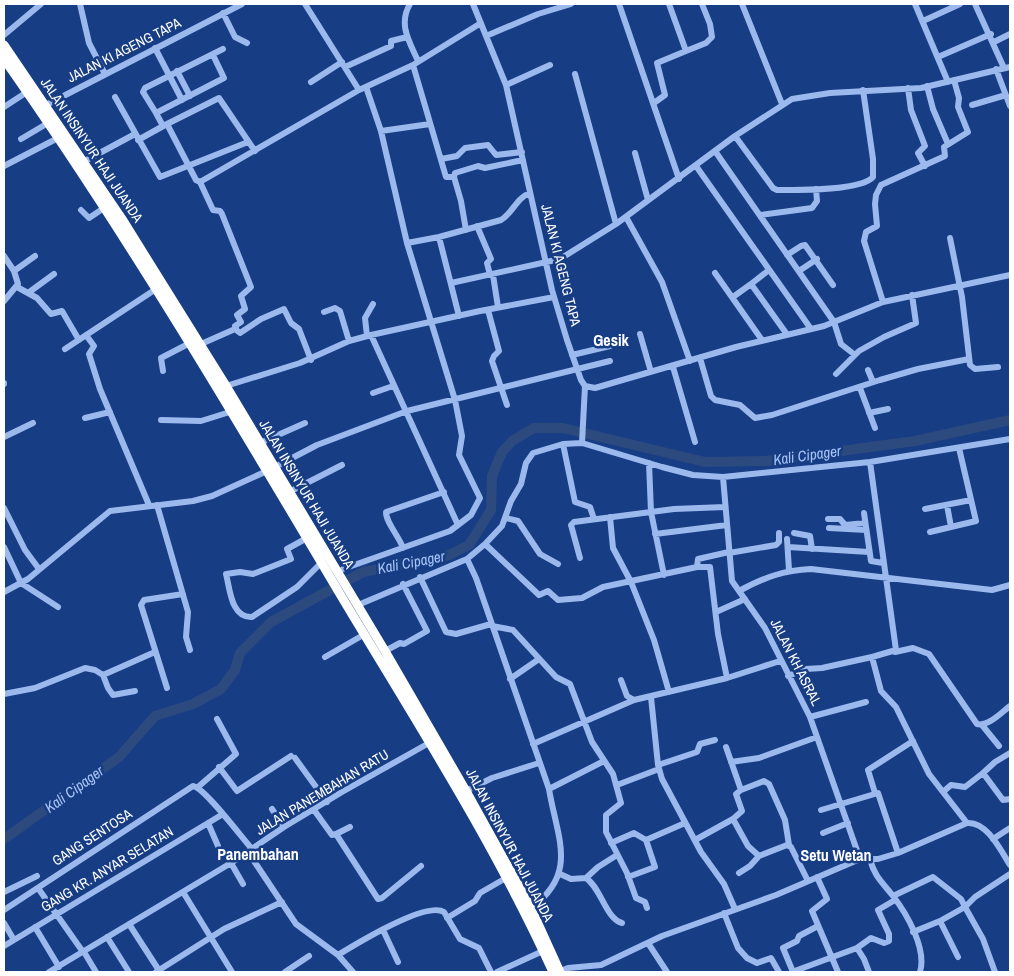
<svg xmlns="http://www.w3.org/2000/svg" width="1014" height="976" font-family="'Archivo Narrow',sans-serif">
	<rect width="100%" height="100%" fill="#173d85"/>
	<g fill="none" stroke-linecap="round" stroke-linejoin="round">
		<path stroke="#2d4a7f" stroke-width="10" d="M4,839L119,757L155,716L193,704L221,689L235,670L240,653L271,622L363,572L449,555L469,545L491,510L492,476L502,452L512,441L534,428H563L705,462L767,461L915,441L1010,420"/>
		<path stroke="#9cb9ed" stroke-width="6" d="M80,4L89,43L105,74
			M305,4L359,90
			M410,4C398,24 409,41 418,61
			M473,4L506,85L552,290L567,340L581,380L585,386L595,388L736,347L824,326L883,302L1010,275
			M619,4L679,179
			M669,4L686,51L706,43L712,37L710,24L702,4
			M742,4L782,104
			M915,4L948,82
			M975,4L1004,68
			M223,13L235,37L247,43
			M923,21L960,4
			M4,35L41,4
			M486,36L538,14L571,4
			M994,42L1010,34
			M155,48L182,100
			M213,55L224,78L156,113L143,92L145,88L223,49
			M938,57L991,34
			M413,65L446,177H454L461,201L466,230
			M345,67L391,46V41L407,37
			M996,69L1010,106
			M177,71L190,96
			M575,74L616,224
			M311,82L342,62
			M506,85L550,65
			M927,86L933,109L948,144
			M366,87L381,131L407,243L455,400L462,436L459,455L480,498L471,515L458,525
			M908,88L911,110L925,146L918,153L925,166
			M115,97L160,177L248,142
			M654,103L665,95L657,63L686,51
			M46,105L242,4
			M972,105L1006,95
			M4,107L27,92
			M156,113L163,126
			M167,124L219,98L255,151
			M381,131L430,124
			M735,136L773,188L777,190C796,190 861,191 873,177V159L863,90
			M21,139L48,123
			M138,140L167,124L196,180L200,182L359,90L413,65L481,23
			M715,151L834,322L841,344L855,355
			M635,153L648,200
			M441,159L457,156L465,148L488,145L496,155L522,152
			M83,162L135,134
			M4,166L58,138
			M696,166L811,329
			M454,177L455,173L478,166L485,168L523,160
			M200,182L213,210L220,211L222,214L251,287L241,296L245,309L237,315L241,322L235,326L236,328
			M81,210L89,218L104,208
			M760,215L812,208L817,201L816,189
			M626,217L662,282L690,361
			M477,226L491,259L487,263L490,275
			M439,237L459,316
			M950,238L962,297L970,365L975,369L998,367
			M407,243L439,237L501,220C513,213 516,198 530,193
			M787,255L801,246L805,245L833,285
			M4,256L14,271L18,284L4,301
			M769,270L751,284L786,333
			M14,271L35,256
			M799,271L817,259
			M715,273L762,340
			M493,275L498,307
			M451,283L560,259L616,224L735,136L792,99L830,93L921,88L1010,67
			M17,287L37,298L51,314L62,311L79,340
			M28,293L54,274
			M733,297L751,284
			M883,302L864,241L866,232L877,226L875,204L876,195L881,185L945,156L944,147L968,132L958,107L959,98L954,80
			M488,310L499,351L494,356L492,361L507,405
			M324,312L335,308L340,311L349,341
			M640,334L651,372
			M86,335L94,346L89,354L100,389L149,505
			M367,336L365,318L373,304
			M201,344L235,329L240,333L261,319L284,309L291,323L299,329L311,360
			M65,349L156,289
			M572,355L610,346
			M700,358L711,396L715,400L740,405L755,418L772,415L880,380L918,369L969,359
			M673,367L695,442
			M868,370L873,382
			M163,371L161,358L190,343
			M836,374L859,351L884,337L916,323L912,295
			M4,383V384
			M226,386L300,363L349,341L371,335L480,311L554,297
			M860,388L875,428
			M373,393L393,386
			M869,413L888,409
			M85,418L110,412
			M161,420L201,421L233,411
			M4,437L33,423
			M260,443L305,423
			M582,443L585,386
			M563,444L575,502L590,507L594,519
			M870,462L896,650L872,657L881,691L896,707L929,774L967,823
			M649,463L651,512L664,575
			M275,467L317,445L407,411L610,361
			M723,477L732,581L765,628L810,717L860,859
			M289,492L342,465
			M157,505L188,612L186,637L190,650
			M947,505L951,527
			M4,508L25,550L39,569
			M925,509L971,500
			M864,513L871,561L883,563
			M610,517L613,548L631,582L654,640L669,692
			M506,518L518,521L540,554L558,564
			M828,519H840L845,525L865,523
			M829,528L866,530
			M930,532L976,521L959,448
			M794,533L810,536L812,549
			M655,534L727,525
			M307,538L287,549L291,559L253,574L240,572L226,574C230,589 231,618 252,617L297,587L322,562
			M787,539L789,570
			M485,544L539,595L548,591L558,600L582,598L603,587L697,567H710L718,634L727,678
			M4,547L21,583L58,607
			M788,547L869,552
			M403,548C399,536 386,523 386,512L444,492
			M729,553L776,545L779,542V533
			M580,558L571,525L574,522L674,509L725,507
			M697,567L698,559L729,552
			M343,569L450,531L458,525L371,335
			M420,577L446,632L456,634L491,624
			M739,591C763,578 784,570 811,569L992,590L1010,585
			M4,592L28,579L110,511L193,501L212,496L267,471
			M358,605L467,559
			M716,612L745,599
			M492,626L513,630L556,677L570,684L592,742L613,774L621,803L606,815V832L627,873L636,898L645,902L647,908
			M385,651L400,643L404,644L427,631L403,584
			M895,652L913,648L929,654L977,724C988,727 1002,712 1010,706
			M325,657L365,634
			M103,675L155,652
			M788,676L806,669L822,668L872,657
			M510,679L539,659
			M621,680L627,696L634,700
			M167,688L141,605L144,600L183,594
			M4,694L35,688L85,668L95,670L103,675L108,688L113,695L135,691
			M651,697L658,765L662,779L701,852L724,884L735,909
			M810,717L866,702
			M982,725L999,746
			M533,744L634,700L727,678L780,661
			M726,747L741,790L764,781L769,784L785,820L789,845
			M295,758L327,802
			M731,762L759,758L817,737
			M658,765L697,752L700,744L715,740
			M219,767L237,791L291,756
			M983,773L995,762L1010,753
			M617,785L659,769
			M198,787L236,754L217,719
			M549,789L604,761
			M466,791L492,778L539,763
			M943,792L951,785L965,787L983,773L1003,800L1010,799
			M875,793L868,770L913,741
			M272,809L284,827
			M314,810L332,835L336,834
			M821,810L878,793L898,853
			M733,819L742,811L736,794L741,790
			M208,823L218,846
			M823,833L848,823
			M336,834L378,899L382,898L421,866
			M336,834L350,827
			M993,839L1010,828
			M646,840L685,823
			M695,840L733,819L748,846L759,856L787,845L791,847L808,881
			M611,843L634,833L646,840L655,867L628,877
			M248,852L296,924L338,955L353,972
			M870,859C874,876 883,883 893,896C907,914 927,949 920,972
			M231,863L243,884
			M739,873L750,866L759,856
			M560,874L571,879L586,878C601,888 606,919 622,923
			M817,877L827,899L812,911L838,972
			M586,878L598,867L617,855
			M38,888L83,952
			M4,892L37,876
			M183,892L232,972
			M893,896L933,877L961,899L965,907L975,897L1010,874
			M531,908C579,873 557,838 549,789L476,578L467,559L485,544L502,526L511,501L521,484L526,463L533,453L563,444L582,443L662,467L693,475L723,477L870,462L1010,439
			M4,910L193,786C204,787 242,838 252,849
			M724,913L738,948L747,958L757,963L771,958L779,972
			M447,918L475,901L480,893L506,878
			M940,921L965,907L983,939L995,972
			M4,923L14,940
			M129,924L160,972
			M35,927L59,967
			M383,930L398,962
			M913,932L940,921L958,957
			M107,937L129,972
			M648,943L667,972
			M4,946L223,814
			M857,948L871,938L884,943L889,941V934L878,910L895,900
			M84,952L96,972
			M338,955C356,944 426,901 444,912L460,939L479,948L491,972
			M560,971L568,968L601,965L662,936L776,895L860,859H878L898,853L967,823C987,821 1001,851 1010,865
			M49,972L231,863L284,827L342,792L429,743
			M156,972L224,929L282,902
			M285,972L309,956
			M497,972L543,951
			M792,972L857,948L864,959L869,972
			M793,972L783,948L797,941L799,936L818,926"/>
		<path stroke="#fff" stroke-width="9" d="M4,45L122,219L226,386L385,651L466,791L531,908L560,972
			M4,59C125,231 233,413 340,594C414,718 493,840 553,972"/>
	</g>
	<g text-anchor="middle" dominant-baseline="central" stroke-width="5" stroke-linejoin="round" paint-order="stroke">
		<g font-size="14" fill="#fff" stroke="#173d85">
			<text transform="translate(124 50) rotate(-27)">JALAN KI AGENG TAPA</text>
			<text transform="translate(92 150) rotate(56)">JALAN INSINYUR HAJI JUANDA</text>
			<text transform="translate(561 265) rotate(76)">JALAN KI AGENG TAPA</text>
			<text transform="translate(307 494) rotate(59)">JALAN INSINYUR HAJI JUANDA</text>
			<text transform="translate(796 662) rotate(63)">JALAN KH ASRAL</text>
			<text transform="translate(322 792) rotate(-31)">JALAN PANEMBAHAN RATU</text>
			<text transform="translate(92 837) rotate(-33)">GANG SENTOSA</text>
			<text transform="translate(510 845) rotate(62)">JALAN INSINYUR HAJI JUANDA</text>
			<text transform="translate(107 869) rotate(-31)">GANG KR. ANYAR SELATAN</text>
		</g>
		<g font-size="15" font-style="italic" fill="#a7c4f5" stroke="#173d85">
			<text transform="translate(807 455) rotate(-8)">Kali Cipager</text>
			<text transform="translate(411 562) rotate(-11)">Kali Cipager</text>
			<text transform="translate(74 789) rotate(-36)">Kali Cipager</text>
		</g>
		<g font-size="16" font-weight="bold" fill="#fff" stroke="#173d85">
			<text x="611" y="340">Gesik</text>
			<text x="258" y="854">Panembahan</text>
			<text x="836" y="855">Setu Wetan</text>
		</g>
	</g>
	<rect width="1014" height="976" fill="none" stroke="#ffffff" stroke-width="10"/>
</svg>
